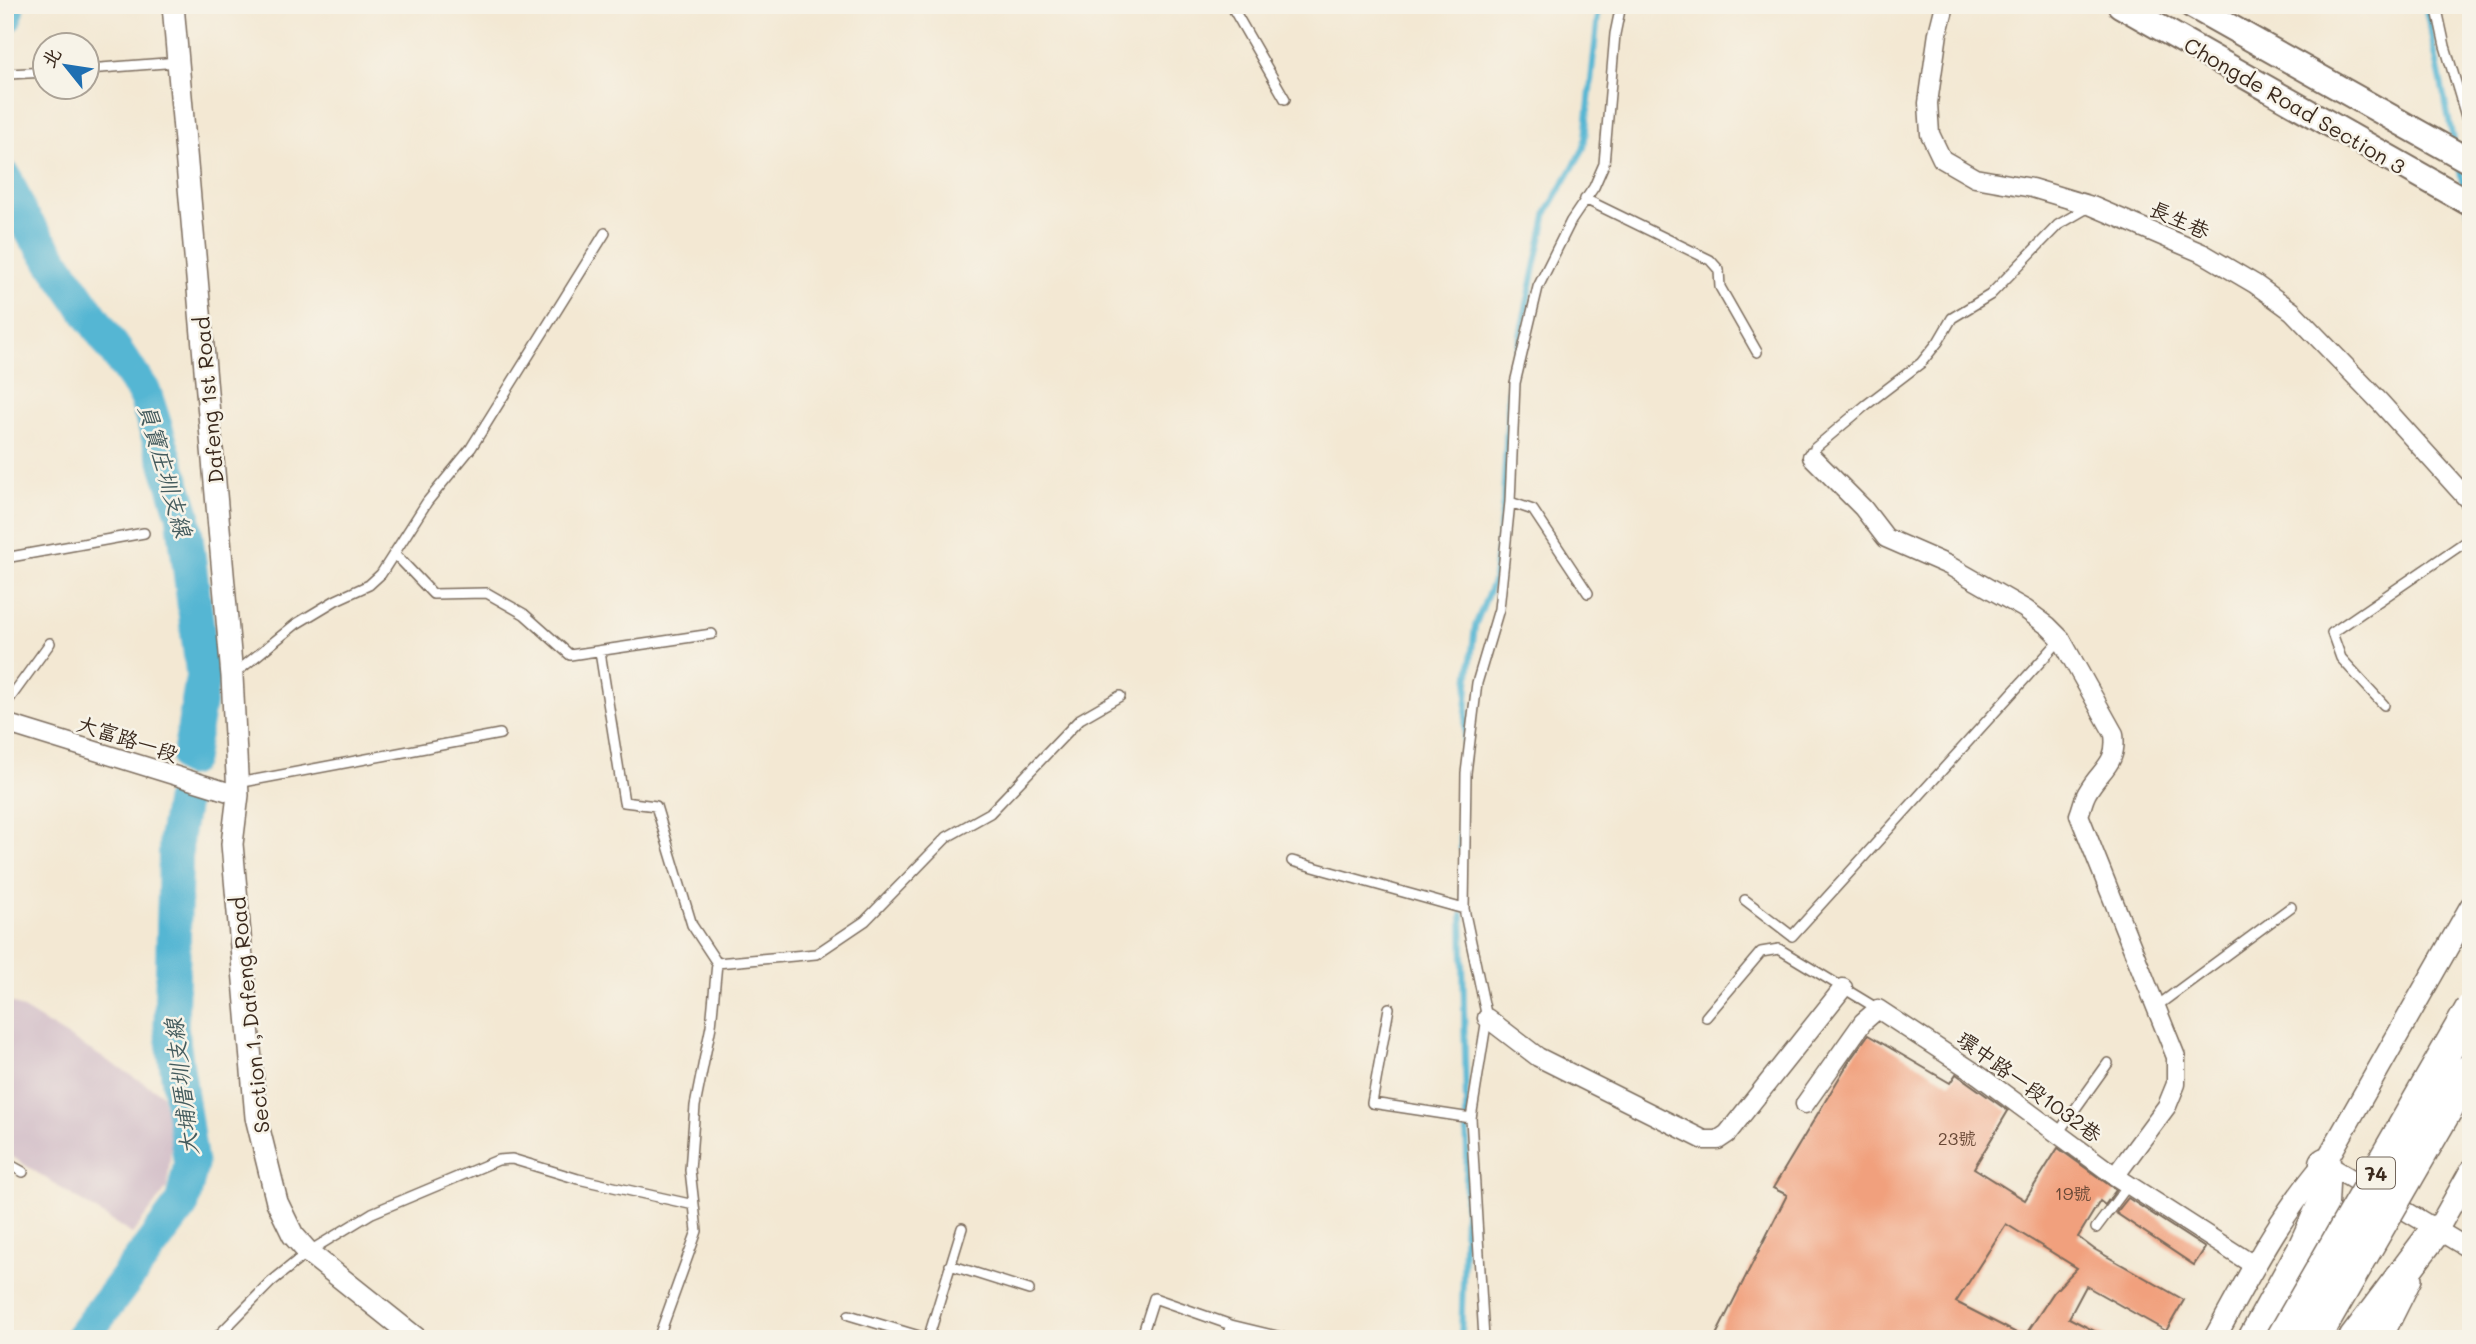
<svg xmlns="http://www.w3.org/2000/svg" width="2476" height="1344" font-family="Mali,'LXGW WenKai TC',sans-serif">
	<rect width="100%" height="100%" fill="#f7f3e8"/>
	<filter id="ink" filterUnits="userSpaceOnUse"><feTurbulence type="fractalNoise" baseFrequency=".0143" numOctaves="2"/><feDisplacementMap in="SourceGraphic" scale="14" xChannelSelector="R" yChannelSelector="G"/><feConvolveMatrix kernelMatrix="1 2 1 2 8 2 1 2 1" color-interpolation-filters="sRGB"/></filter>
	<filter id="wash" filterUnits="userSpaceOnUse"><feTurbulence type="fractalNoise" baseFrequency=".00686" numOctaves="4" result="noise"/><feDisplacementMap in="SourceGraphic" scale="28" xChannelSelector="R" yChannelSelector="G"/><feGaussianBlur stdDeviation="1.57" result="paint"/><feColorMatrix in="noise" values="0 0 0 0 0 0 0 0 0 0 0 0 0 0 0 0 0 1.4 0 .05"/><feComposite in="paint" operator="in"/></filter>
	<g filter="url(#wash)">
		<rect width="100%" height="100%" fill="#f3e8d3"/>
		<path fill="#d2bdc7" d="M5,998L162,1094L172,1138L167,1188L132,1234L5,1152Z"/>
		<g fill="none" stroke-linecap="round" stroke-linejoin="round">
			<path stroke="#55b6d3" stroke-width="6" d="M2425,5L2454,144
				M2459,165L2464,192
				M2468,209L2471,221
				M1463,761L1468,684L1475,626L1494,579L1503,502L1509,387L1547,212L1584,148L1599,5
				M1461,848V799
				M1461,1339L1467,1152L1462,915"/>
			<path stroke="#55b6d3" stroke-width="35" d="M5,17L7,5
				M5,178L22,217L144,392L183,514L203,675L189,759
				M81,1339L182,1204L191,1164L171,1027L176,837L182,801"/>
		</g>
		<g id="blocks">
			<path fill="#f1a07d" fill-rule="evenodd" d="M1868,1035L1950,1083L1956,1074L2008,1111L1974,1168L2025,1200L2058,1148L2116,1190L2105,1205L2100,1201L2078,1237L2094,1249L2184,1300L2166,1331L2086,1286L2069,1318L2110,1339H1714L1787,1195L1773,1188L1850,1060ZM2006,1224L2077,1268L2054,1292L2024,1337L1956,1302Z
				M2128,1198L2205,1248L2194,1265L2116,1213Z"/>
		</g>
	</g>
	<g filter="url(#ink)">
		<use href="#blocks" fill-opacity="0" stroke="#7b6c5d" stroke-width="2"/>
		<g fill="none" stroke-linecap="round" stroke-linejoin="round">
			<defs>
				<path id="service" d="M1231,5L1285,99
					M2436,5L2445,46L2471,133
					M88,69L178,62
					M9,74L46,72
					M1585,199L1710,260L1719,270L1720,287L1757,352
					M1815,448L1866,405L1921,363L1938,342L1952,318L1990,295L2058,225L2089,207
					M1510,502L1533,510L1588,593
					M395,554L433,594L487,593L524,614L570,655L712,634
					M5,558L144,533
					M600,652L624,802L656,806L692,925L717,963L711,1026L695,1106L690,1170L697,1231L658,1339
					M233,675L296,624L336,600L369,585L381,574L427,502L471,448L605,233
					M5,705L50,643
					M2384,705L2341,658L2332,633L2471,538
					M238,783L500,734
					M1292,861L1464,909
					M1745,900L1792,936L2061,639
					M717,963L816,954L865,921L947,837L990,813L1080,719L1120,696
					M2157,1006L2291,907
					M1389,1008L1372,1103L1471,1118
					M1706,1017L1761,952L1779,949L1878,1009
					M2058,1133L2108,1063
					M5,1162L23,1172
					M2096,1228L2129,1184
					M950,1265L1029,1290
					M849,1315L929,1339
					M215,1339L271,1282L308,1252L372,1213L498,1160L512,1159L578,1179L694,1205
					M928,1339L962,1228
					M1141,1339L1154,1298L1231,1325L1289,1339
					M1226,1339L1231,1325
					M1484,1339L1471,1118L1487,1018L1464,909L1466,773L1477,683L1499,609L1510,502L1515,383L1538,287L1571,221L1594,187L1604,164L1615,34L1621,5"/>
				<path id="minor" d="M1945,5L1938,33L1928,103L1930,134L1942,159L1975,178L2032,188L2092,206L2204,254L2255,284L2292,311L2380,402L2471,503
					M1812,457L1863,508L1886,538L1948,565L2025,609L2048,626L2061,639L2114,734C2118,765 2100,769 2087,793C2083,800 2082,808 2079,815L2176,1057V1084L2167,1106L2115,1176
					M5,723L238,795
					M1487,1018L1538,1057L1704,1140H1718L1727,1134L1843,988
					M1805,1104L1863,1022L1878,1009L1977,1074L2115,1176L2255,1266
					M2325,1163L2471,1250"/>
				<path id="tertiary" d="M173,5L232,676L238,795L232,844L256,1117L277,1202L293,1235L308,1252L417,1339
					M2431,1241L2471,1170
					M2214,1339C2248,1278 2279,1216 2325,1163L2471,906
					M2381,1339L2411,1279"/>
				<path id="secondary" d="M2120,5L2471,204
					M2191,5L2471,162"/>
				<path id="trunk" d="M2253,1339L2303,1248L2323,1204L2325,1163
					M2354,1339L2436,1230"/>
			</defs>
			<use href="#service" stroke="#7b6c5d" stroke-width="12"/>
			<use href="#minor" stroke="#7b6c5d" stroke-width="21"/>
			<use href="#tertiary" stroke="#7b6c5d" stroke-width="24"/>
			<use href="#secondary" stroke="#7b6c5d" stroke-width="28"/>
			<use href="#trunk" stroke="#7b6c5d" stroke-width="33"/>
			<use href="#service" stroke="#fff" stroke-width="9"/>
			<use href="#minor" stroke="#fff" stroke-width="18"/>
			<use href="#tertiary" stroke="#fff" stroke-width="21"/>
			<use href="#secondary" stroke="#fff" stroke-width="24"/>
			<use href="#trunk" stroke="#fff" stroke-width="30"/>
			<defs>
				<path id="trunk-bridge" d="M2281,1339L2471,1008
					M2315,1339L2471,1068"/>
			</defs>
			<use href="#trunk-bridge" stroke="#7b6c5d" stroke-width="33" stroke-linecap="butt"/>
			<use href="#trunk-bridge" stroke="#fff" stroke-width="30"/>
		</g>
	</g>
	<g text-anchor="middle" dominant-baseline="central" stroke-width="5" stroke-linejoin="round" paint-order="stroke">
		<g font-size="18" fill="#684836">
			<text x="1957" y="1138">23號</text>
			<text x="2073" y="1193">19號</text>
		</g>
		<rect fill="#f7f3e8" stroke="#73665b" stroke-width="2" x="2357" y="1157.5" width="38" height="31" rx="5"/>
		<g font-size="19" font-weight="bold" fill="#3b2a1e">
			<text x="2376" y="1173">74</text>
		</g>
		<g font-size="21" fill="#3b2a1e" stroke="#f7f3e8">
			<text transform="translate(2295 105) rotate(30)">Chongde Road Section 3</text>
			<text transform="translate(2180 219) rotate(24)">長生巷</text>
			<text transform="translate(208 400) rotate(-95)">Dafeng 1st Road</text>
			<text transform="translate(128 738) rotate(18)">大富路一段</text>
			<text transform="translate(249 1015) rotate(-96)">Section 1, Dafeng Road</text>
			<text transform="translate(2030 1086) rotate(36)">環中路一段1032巷</text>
		</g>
		<g font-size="23" font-style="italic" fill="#445b5d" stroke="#f7f3e8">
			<text transform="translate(166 470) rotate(74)">員寶庄圳支線</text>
			<text transform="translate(181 1087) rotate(-97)">大埔厝圳支線</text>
		</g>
	</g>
	<rect width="2476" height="1344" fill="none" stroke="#f7f3e8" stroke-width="28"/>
	<g transform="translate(66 66) rotate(300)"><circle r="33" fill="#f7f3e8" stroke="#aca397" stroke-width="2"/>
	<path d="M0-5L12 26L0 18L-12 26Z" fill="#1f6fb2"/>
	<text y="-10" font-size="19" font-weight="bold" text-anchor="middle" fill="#3b2a1e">北</text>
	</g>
</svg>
